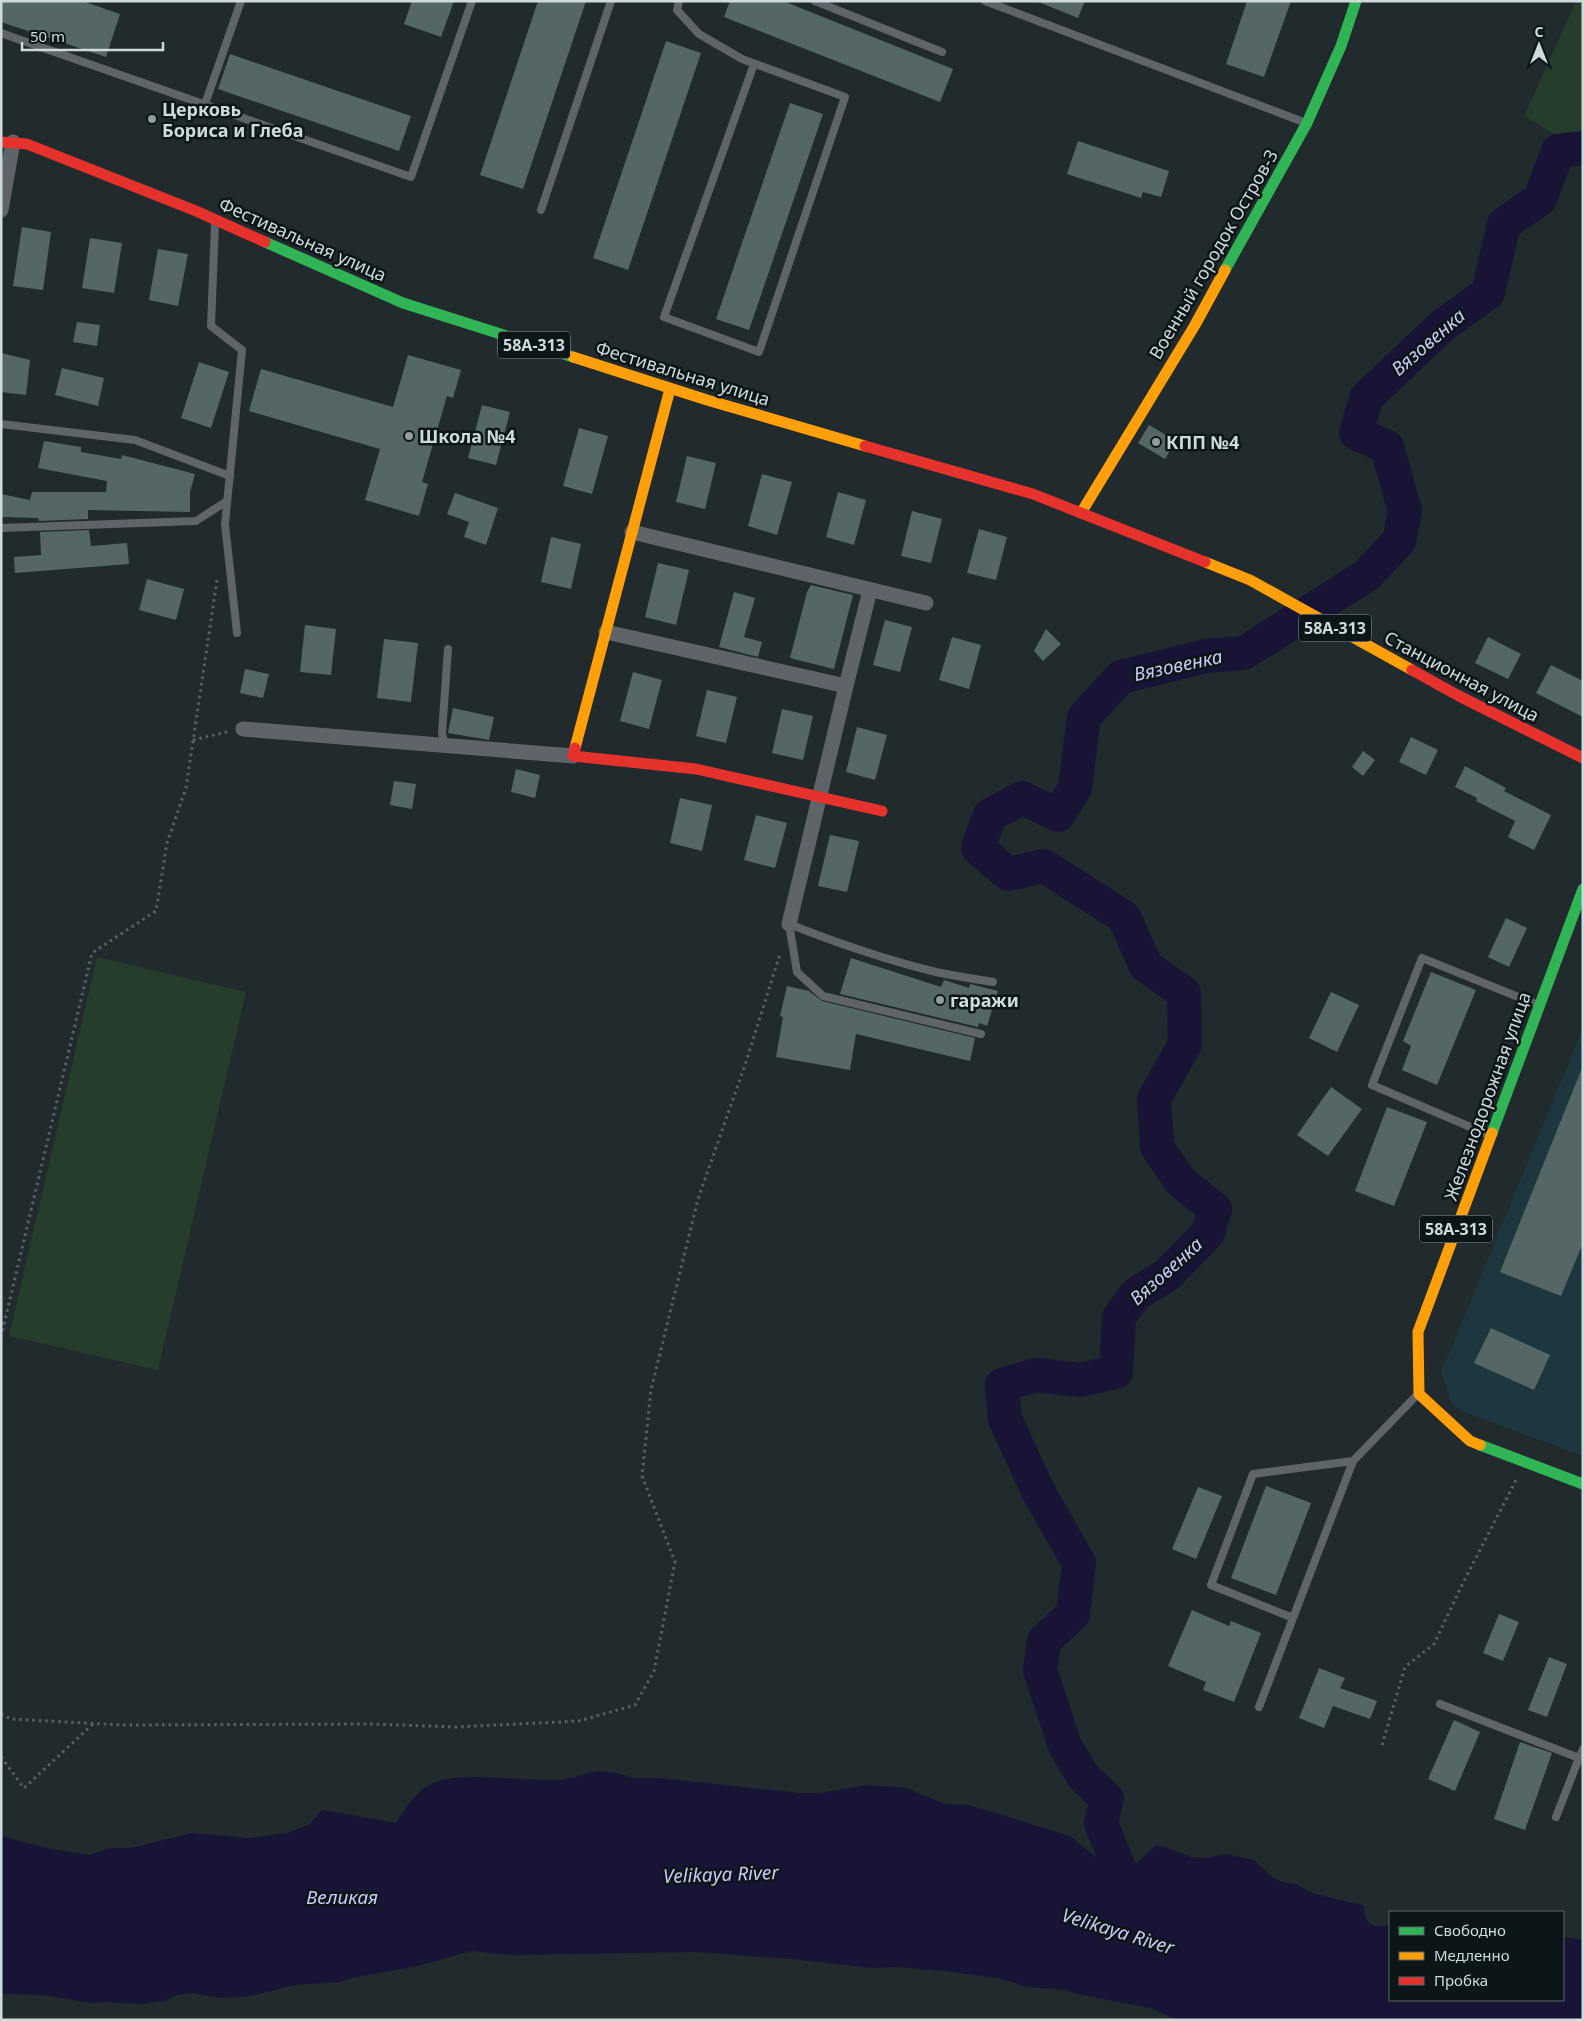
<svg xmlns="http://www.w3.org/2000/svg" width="1584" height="2021" font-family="'Noto Sans',sans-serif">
	<rect width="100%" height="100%" fill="#212a2d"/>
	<path fill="#1e363d" d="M1583,1028V1456L1464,1412L1452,1404L1441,1373Z"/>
	<path fill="#253d2a" d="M1576,1H1583V142L1564,140L1524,116Z
		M97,957L246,992L158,1370L9,1336Z"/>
	<path fill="#181436" d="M597,1771L618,1773L633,1778H659L799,1793H821L868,1785L906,1788L945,1804L969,1805L1070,1836L1096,1857L1120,1870L1135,1865L1156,1845L1168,1848L1191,1857L1208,1858L1226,1854L1254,1860L1272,1877L1282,1882L1296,1884L1310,1892L1331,1898L1363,1905C1366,1924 1370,1929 1390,1925V2000H1563V1937L1583,1940V2020H1178L1150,2008L1077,1994L1066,1990L1028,1987L998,1978L944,1971L896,1967L872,1968L792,1959L698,1952L511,1955L471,1951L418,1966L352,1978L340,1982L294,1985L251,1996L218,1998L192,1993L177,1995L164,2001L140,2004L107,2002L91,2003L44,1995L1,1994V1836L46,1848L89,1855L109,1848H131L192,1833L248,1838L288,1833L310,1824L322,1810L396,1823C405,1809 414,1794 429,1785C456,1769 522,1782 555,1780C569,1780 583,1774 597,1771Z"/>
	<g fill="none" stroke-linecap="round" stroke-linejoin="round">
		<path stroke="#181436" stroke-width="34" d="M1107,1915L1120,1870L1101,1823L1107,1799L1083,1776L1065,1746L1040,1670L1044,1641L1073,1614L1079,1563L1038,1491L1005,1419L1002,1385L1036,1375L1080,1380L1116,1372L1119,1317L1136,1294L1167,1275L1208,1233L1215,1209L1181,1182L1157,1147L1154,1099L1185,1044L1184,993L1146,966L1124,917L1044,866L1008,874L978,848L990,815L1022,798L1058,815L1075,788L1084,717L1121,677L1206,656L1244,653L1367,575L1399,541L1405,511L1387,447L1356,433L1366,398L1442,326L1488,293L1504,224L1540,199L1558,151L1583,148"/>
	</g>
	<path fill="#566" d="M1,1H82L120,14L106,57L1,22Z
		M412,1H454L441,37L404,24Z
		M538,1H586L523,189L480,175Z
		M730,1H783L953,69L940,102L724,17Z
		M1036,1H1085L1078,18Z
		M1247,1H1291L1264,77L1226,64Z
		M666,41L701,53L628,270L593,258Z
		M230,54L411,116L399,151L218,89Z
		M790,103L823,114L749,330L716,319Z
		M1078,141L1169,171L1161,197L1143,192L1141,198L1067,174Z
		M22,227L51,232L43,290L13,286Z
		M90,238L122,243L114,293L82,288Z
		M158,249L188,254L178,306L149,300Z
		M77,322L100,325L97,346L73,342Z
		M1,353L30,360L26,395L1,392Z
		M408,355L461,370L453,398L447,396L422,482L428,484L419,516L365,500L380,449L249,411L261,369L393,407Z
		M199,362L229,372L211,428L181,418Z
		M62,368L104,378L98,406L55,395Z
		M482,405L510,412L496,465L468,458Z
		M1149,425L1176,441L1165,459L1138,443Z
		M579,428L608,436L592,494L563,486Z
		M44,441L81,447V452L121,459L122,455L195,474L190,492V512L88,510V519L39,521L38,518L1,517V494L30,500L32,492H106L107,481L38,468Z
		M687,456L716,463L705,509L676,502Z
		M762,474L792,482L777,535L748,526Z
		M838,492L866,500L854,545L826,537Z
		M455,493L498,508L486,545L464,537L469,522L447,514Z
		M912,511L942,519L931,563L901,556Z
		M979,529L1007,537L996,580L967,573Z
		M89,530L91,546L127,543L129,564L15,573L14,557L41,555L40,532Z
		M551,537L581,544L571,589L541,582Z
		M658,563L689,570L676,625L645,617Z
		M147,579L184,589L176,620L139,610Z
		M811,585L853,595L834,669L790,658L807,592Z
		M734,592L755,598L744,637L762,642L758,657L719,647Z
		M885,620L912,627L900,672L873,665Z
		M305,625L336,629L331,675L300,672Z
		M1046,629L1061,644L1043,661L1034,651Z
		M952,637L981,645L969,689L939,680Z
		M1488,637L1521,654L1508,679L1475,663Z
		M384,639L418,643L411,702L377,698Z
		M1551,665L1583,681V717L1536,693Z
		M245,669L269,674L263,698L240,693Z
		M633,672L662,680L649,729L620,721Z
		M707,690L737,697L726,743L696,736Z
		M453,708L494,717L489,740L448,733Z
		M782,709L813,716L803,760L772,753Z
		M857,727L887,735L875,780L846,772Z
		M1411,737L1438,750L1426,775L1399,762Z
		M1363,751L1375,760L1363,776L1352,767Z
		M1465,766L1506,788L1504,791L1551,815L1534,850L1508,837L1515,821L1476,801L1477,798L1455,787Z
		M516,769L540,775L535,798L511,792Z
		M394,781L416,784L412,809L390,805Z
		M680,798L712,805L702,851L670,843Z
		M756,815L787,823L775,868L744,860Z
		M830,835L859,841L847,892L818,886Z
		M1506,918L1527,928L1509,967L1488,957Z
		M851,958L941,987L944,980L969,988L970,984L998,991L987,1026L979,1023L978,1027L840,994Z
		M1431,972L1476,990L1437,1085L1402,1070L1411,1046L1403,1041Z
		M787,986L809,991L822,1001L975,1038L970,1061L856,1034L850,1070L776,1057L783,1017L780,1016Z
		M1331,992L1359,1005L1337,1052L1309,1038Z
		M1582,1068L1583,1243L1561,1296L1500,1272Z
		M1331,1087L1362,1109L1328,1156L1297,1135Z
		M1387,1107L1427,1122L1394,1206L1355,1191Z
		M1491,1328L1550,1355L1534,1390L1474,1363Z
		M1266,1486L1311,1503L1276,1595L1231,1578Z
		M1198,1487L1222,1496L1196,1559L1172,1549Z
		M1192,1610L1229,1626L1231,1621L1261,1633L1234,1702L1203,1690L1206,1682L1168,1666Z
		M1499,1614L1519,1622L1503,1661L1483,1653Z
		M1549,1657L1567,1664L1547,1717L1528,1710Z
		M1319,1668L1345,1678L1340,1688L1377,1701L1370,1719L1333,1706L1324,1728L1299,1718Z
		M1454,1720L1480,1732L1455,1791L1428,1779Z
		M1520,1742L1552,1753L1525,1830L1494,1819Z"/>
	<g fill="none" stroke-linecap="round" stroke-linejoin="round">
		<path stroke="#5a6063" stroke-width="3" stroke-dasharray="2.5 4" stroke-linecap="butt" d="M193,740L227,732
			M1,1337L92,953L156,911L167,843L186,788L217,580
			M1,1714L11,1719L122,1725L371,1724L456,1727L579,1721L635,1705L654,1671L675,1562L642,1476L651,1390L698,1199L746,1062L780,954
			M1382,1745L1405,1667L1434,1644L1464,1581L1516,1480
			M1,1757L24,1788L93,1724"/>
		<path stroke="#5e6469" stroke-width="8" d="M679,1L677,10L699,34L742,59L845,97L759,352L664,317L754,64
			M815,1L942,52
			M985,1L1306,123
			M1,33L411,177L472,1
			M205,104L241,1
			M541,210L611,1
			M215,224L211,326L242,350L225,524L237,633
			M1,424L135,440L230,476
			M1,528L196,521L227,501
			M445,745L442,733L448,649
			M789,924L797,972L823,996L981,1034
			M789,924C837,943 886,960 936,972C955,976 974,979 993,982
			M1489,1135L1372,1085L1422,958L1538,1005
			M1293,1618L1211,1585L1253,1474L1353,1461L1417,1395
			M1440,1704L1579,1758L1583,1749
			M1259,1707L1353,1461
			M1556,1817L1579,1758"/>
		<path stroke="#5e6469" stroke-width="15" d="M1,210L13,142
			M632,532L926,603
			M606,632L846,686L870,590
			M243,729L573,756
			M789,924L846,686"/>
		<path stroke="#30b455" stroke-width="11" d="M265,242L403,303L573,357
			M1225,270L1307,123L1341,46L1356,1
			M1492,1133L1583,889
			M1480,1445L1583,1484"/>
		<path stroke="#ff9f0a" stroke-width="11" d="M573,357L707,400L865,446
			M1081,513L1195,325L1225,270
			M1205,562L1250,580L1412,670
			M575,748L670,389
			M1480,1445L1470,1441L1419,1394L1418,1332L1492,1133"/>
		<path stroke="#e5322d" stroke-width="11" d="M1,142L27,144L196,211L265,242
			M865,446L1033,494L1205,562
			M1412,670L1459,696L1583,758
			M575,748L573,756L696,769L882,811"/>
	</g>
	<g fill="#919c9f" stroke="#0c1517" stroke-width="2">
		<circle cx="152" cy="119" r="5"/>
		<circle cx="409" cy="436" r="5"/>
		<circle cx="1156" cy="442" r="5"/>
		<circle cx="940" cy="1000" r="5"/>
	</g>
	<g text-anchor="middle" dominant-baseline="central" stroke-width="5" stroke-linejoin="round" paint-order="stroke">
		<g fill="#0c1517" stroke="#949fa2" stroke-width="1">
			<rect x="498" y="331.5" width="72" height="27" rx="4"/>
			<rect x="1299" y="614.5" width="72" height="27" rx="4"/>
			<rect x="1420" y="1215.5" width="72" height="27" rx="4"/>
		</g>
		<g font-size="16" font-weight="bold" fill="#cedadd">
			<text x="534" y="345">58А-313</text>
			<text x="1335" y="628">58А-313</text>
			<text x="1456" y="1229">58А-313</text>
		</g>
		<g font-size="18" font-weight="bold" fill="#cedadd" stroke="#0c1517" text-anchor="start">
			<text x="162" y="109">Церковь<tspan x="162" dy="21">Бориса и Глеба</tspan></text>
			<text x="419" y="436">Школа №4</text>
			<text x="1166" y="442">КПП №4</text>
			<text x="950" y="1000">гаражи</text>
		</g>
		<g font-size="18" fill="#cedadd" stroke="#0c1517">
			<text transform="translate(303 239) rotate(24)">Фестивальная улица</text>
			<text transform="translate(1213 254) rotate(-60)">Военный городок Остров-3</text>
			<text transform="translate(683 373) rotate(17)">Фестивальная улица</text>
			<text transform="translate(1462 676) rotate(28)">Станционная улица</text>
			<text transform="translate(1487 1096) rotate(-70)">Железнодорожная улица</text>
		</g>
		<g font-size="19" font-style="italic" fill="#cacaf5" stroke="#0c1517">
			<text transform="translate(1428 342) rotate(-41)">Вязовенка</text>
			<text transform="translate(1178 665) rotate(-12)">Вязовенка</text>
			<text transform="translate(1166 1271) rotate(-42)">Вязовенка</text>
			<text transform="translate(721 1874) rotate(-2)">Velikaya River</text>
			<text x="342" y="1897">Великая</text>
			<text transform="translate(1118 1931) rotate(17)">Velikaya River</text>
		</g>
	</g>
	<rect width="1584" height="2021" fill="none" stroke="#cedadd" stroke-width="5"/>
	<rect x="1389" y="1911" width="175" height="90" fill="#0c1517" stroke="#5a6466"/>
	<rect x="1399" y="1927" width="25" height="8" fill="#30b455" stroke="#5a6466"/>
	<text x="1434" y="1936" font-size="15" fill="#cedadd">Свободно</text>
	<rect x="1399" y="1952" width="25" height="8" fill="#ff9f0a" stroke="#5a6466"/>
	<text x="1434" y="1961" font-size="15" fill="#cedadd">Медленно</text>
	<rect x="1399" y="1977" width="25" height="8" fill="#e5322d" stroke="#5a6466"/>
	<text x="1434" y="1986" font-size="15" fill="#cedadd">Пробка</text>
	<g transform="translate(1539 45)" stroke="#0c1517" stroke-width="4" paint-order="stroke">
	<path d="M0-4L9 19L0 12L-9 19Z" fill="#cedadd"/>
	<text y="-8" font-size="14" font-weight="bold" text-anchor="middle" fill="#cedadd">С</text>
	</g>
	<path d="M22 42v8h141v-8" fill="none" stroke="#cedadd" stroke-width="2.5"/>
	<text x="30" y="42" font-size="15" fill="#cedadd" stroke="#0c1517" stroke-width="4" paint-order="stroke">50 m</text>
</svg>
